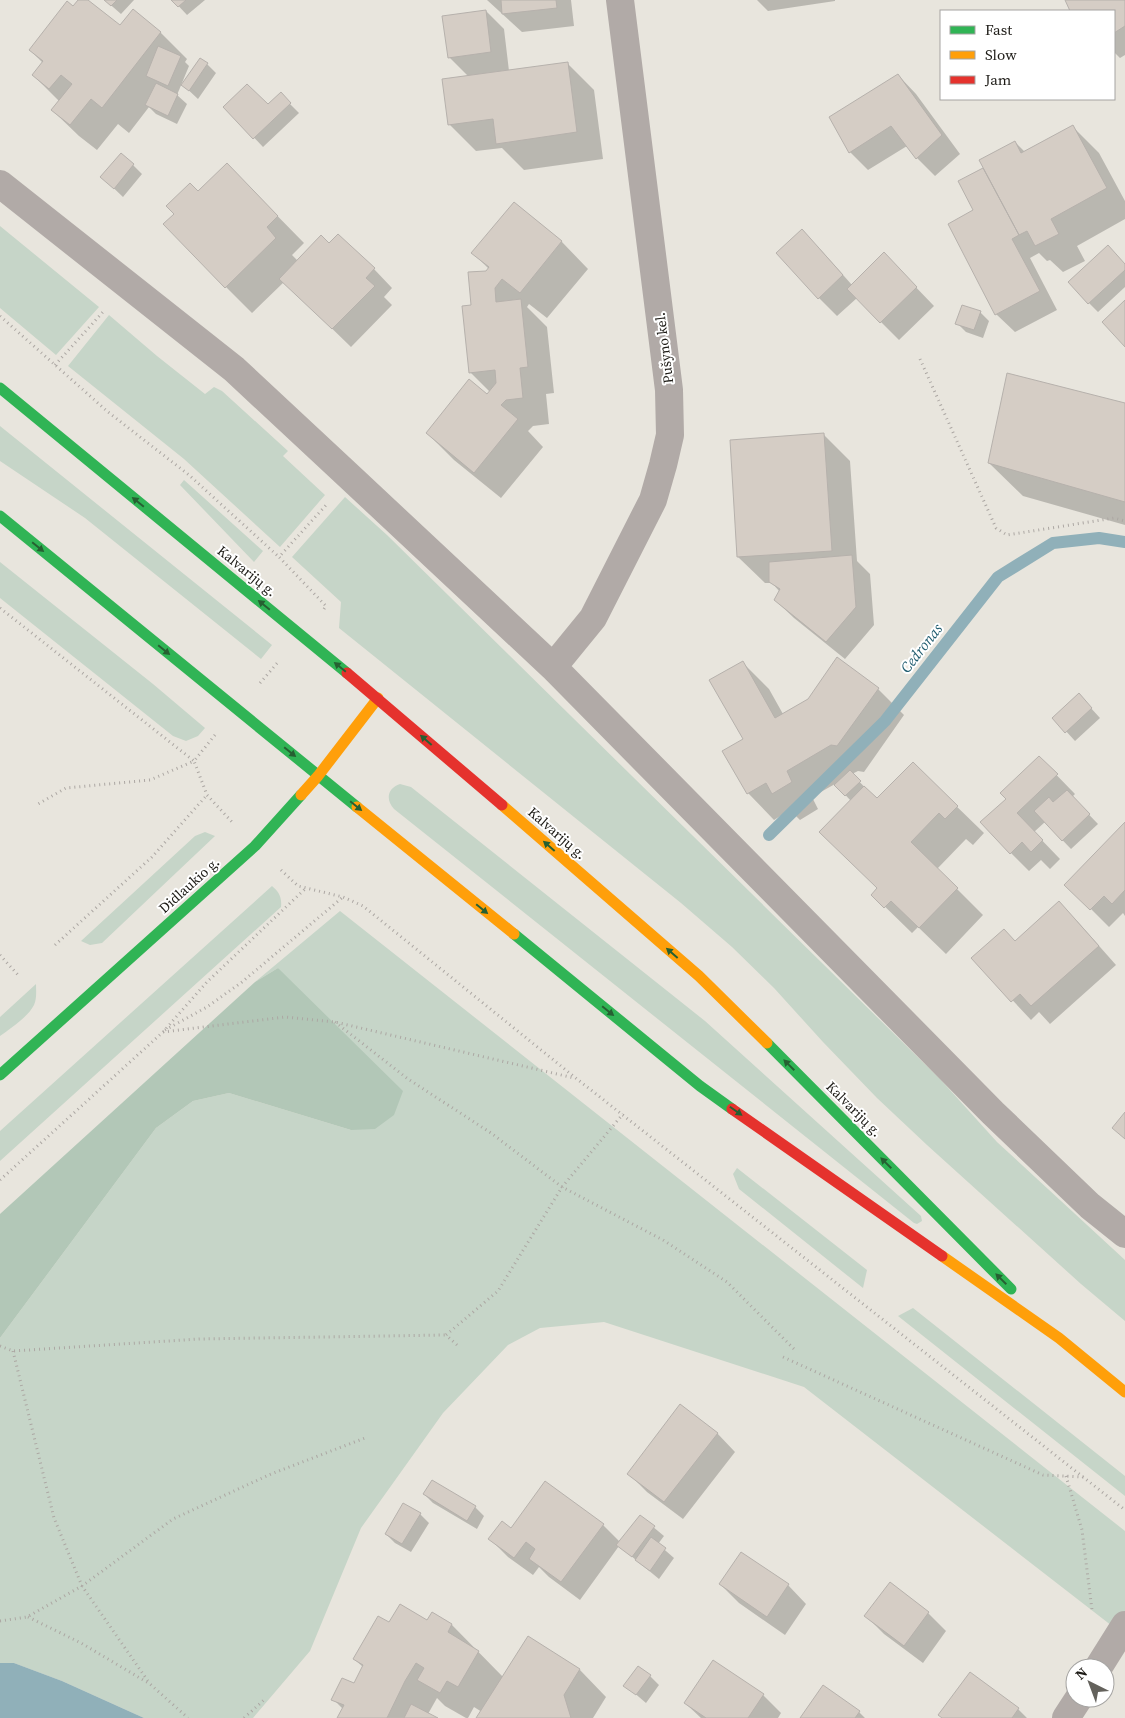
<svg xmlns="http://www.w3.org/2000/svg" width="1125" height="1718" font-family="'Source Serif 4',serif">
	<rect width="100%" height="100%" fill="#e8e5dd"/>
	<path fill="#c6d5c8" d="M0,226L99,307L56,355L0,308Z
		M109,315L157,356L205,394L214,387L222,391L288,451L283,456L325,495L280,547L184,459L68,366Z
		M0,426L272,645L261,659L85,518L0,461Z
		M184,480L263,551L254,562L180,485Z
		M345,497L387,535L940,1079L997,1142L1125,1260V1321L1081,1284L927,1145L877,1098L823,1042L774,988L732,947L681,903L339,628L341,602L292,557Z
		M0,562L153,684L205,728L198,736L186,741L173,736L0,598Z
		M400,784L411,787L705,1021L921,1216L922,1221L917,1224L914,1223L394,809C385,799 388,788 400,784Z
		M205,832L215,836L102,943L90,945L81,941L195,836Z
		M272,886C279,892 282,897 281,907L0,1161V1131Z
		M340,911L1125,1531V1636L804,1387L604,1322L540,1328L508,1345L443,1413L361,1528L310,1651L253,1718H144L62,1681L14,1663H0V1338L156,1128L193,1101L229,1093L351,1130L278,968L255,982Z
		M36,984C36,991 37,998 34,1005C28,1017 11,1028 0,1036V1017Z
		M737,1168L867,1270L863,1288L739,1189L733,1174Z
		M913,1308L1125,1476V1496L898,1316Z"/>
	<path fill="#b2c7b7" d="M278,968L403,1091L394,1115L375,1129L351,1130L229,1093L193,1101L156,1128L0,1338V1214L255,982Z"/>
	<path fill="#90b0b9" d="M0,1663H14L62,1681L144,1718H0Z"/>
	<path fill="#0003" d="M79,0H86L120,26L133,11L161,33L187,59L185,62L189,66L177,95L187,104L177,124L156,114L149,107L129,133L118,124L97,150L79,136L52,110L59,101L33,75L43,63L30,50L74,8Z
		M105,0H134L121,14Z
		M173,0H205L187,15Z
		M487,0H571L574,26L522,32Z
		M757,0H835V1L768,11Z
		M1066,0H1125V55L1120,58L1114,52V11H1071Z
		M486,11L504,29L509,71L568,64L594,90L603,159L524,170L502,148L476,151L450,125L469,77L449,57Z
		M207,64L216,73L198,99L183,85Z
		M898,75L916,94L960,154L935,176L917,158L907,146L868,170L850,152Z
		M280,94L299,113L263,147L225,107L268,106Z
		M1073,127L1099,153L1125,201V219L1077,246L1085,261L1063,272L1050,260L1047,261L1039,253L1030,258L1057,310L1015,332L996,314L975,211L983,170L987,174L1015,142L1025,152Z
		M133,165L142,174L123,197L102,177Z
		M253,191L304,243L292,255L298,261L329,244L374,269L392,288L384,297L392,305L351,347L284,282L252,313L226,287L198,193Z
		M514,203L562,242L588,269L547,318L529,304L527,307L547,327L554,393L546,394L549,424L533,426L528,431L543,447L501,498L454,460L427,433L490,392L470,372L472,306L489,269L473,253Z
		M820,249L852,285L884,254L934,306L899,340L857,298L837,316L819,298Z
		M1125,265V287L1098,312L1089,303Z
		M980,312L989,321L983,338L966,332L957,323Z
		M1125,405V525L1023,496L989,463Z
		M824,435L850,461L857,561L870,574L874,625L845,659L794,618L775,600L780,592L772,583H765L738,557Z
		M742,662L769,689L783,714L878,689L904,715L864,772L858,771L852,774L877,800L913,764L984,833L973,845L966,839L937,869L983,915L946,954L918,927L912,933L873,895L879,888L851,801L835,784L812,797L818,809L800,820L790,810L774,820L748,793Z
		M1079,695L1100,718L1075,741L1054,718Z
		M1039,757L1075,794L1072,797L1098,824L1071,849L1045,822L1034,832L1060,859L1050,869L1041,860L1029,871L1011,853L1007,799Z
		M1125,824V916L1123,913L1109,927L1066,884Z
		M1077,921L1116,965L1050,1024L1039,1012L1031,1020L973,958Z
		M717,1433L735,1452L683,1519L647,1492L628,1473Z
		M424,1494L475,1507L484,1516L477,1529L433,1503Z
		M420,1514L429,1523L411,1552L395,1543L386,1534Z
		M640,1516L664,1536L658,1544L674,1558L659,1579L619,1546L580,1600L549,1577L539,1567L533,1575L508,1557L490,1539L512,1529L603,1525L620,1542Z
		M742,1554L788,1585L806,1604L785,1635L739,1603L720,1584Z
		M928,1613L946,1631L923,1663L884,1634L866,1616Z
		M433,1614L452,1625L503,1677L528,1638L580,1670L606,1697L593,1718H478L482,1712L474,1707L468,1718H466L445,1706L437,1698L428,1714L435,1718H339L343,1709L333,1699L355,1685L363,1667L354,1659L389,1624L428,1622Z
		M970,1674L1018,1709L1027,1718H943Z
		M650,1676L659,1685L646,1703L625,1685Z
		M763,1695L781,1713L778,1718H701L685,1703Z
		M859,1712L865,1718H801Z"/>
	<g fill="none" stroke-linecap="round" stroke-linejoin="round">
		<path stroke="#90b0b9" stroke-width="12" d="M769,835L885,721L998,577L1053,543L1099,538L1125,542"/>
	</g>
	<path fill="#d5cdc5" stroke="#b6b1ac" d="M78,0H88L120,25L133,9L161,32L102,108L91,99L70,125L51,110L72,84L61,75L49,89L32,75L43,61L29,50L67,1L73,6Z
		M104,0H117L111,6Z
		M171,0H186L178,7Z
		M501,0H556L557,8L502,14Z
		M1065,0H1125V26L1114,33V11H1070Z
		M486,10L491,52L448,58L442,16Z
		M158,46L181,56L168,86L146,76Z
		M200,58L208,63L189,91L181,85Z
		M568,62L577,132L496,144L493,119L448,125L442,79Z
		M898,74L942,135L916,159L891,126L849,153L829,117Z
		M156,83L178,94L168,116L145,105Z
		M247,84L268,104L281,92L291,103L253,139L223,107Z
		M1073,125L1107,188L1051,219L1059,234L1035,246L1027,231L1019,235L979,160L1015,141L1021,153Z
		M121,153L134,164L114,189L100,177Z
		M227,163L278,216L267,227L276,238L225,288L163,224L174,214L166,206L190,183L198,191Z
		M983,168L1019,235L1012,239L1040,291L995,315L948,224L973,210L958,181Z
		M514,202L562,241L520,293L502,279L495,288L496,302L521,299L528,367L520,368L523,398L506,400L501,405L518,419L474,473L426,433L469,379L487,394L496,383L495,370L469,373L462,306L471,305L468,272L486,271L489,267L471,253Z
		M802,229L843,275L818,299L776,253Z
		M338,234L375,268L366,278L375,286L332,329L279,279L321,235L329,243Z
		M1108,245L1125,264V270L1088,304L1068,282Z
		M884,252L917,287L880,323L847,289Z
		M1125,300V347L1102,322Z
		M962,305L981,311L974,330L955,324Z
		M1007,373L1125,403V502L988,463Z
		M824,433L832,551L737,557L730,440Z
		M852,555L856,607L826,642L774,600L780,589L769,582V562Z
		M837,657L879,688L837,746L831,745L787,771L792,782L772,794L766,783L747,794L722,751L743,739L709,680L743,661L775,718L808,699Z
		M1079,693L1092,708L1065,733L1052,718Z
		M1039,756L1058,774L1017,813L1043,840L1031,852L1022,842L1010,854L980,822L1006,799L1000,793Z
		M913,762L958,806L945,819L939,813L911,842L958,888L919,928L891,901L884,908L871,895L877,888L819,832L864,786L877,798Z
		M850,770L861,781L845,796L834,785Z
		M1067,790L1090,814L1062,841L1034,811L1049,797L1053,802Z
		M1125,822V890L1112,904L1104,896L1090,910L1064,885Z
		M1059,901L1099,946L1031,1006L1020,994L1011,1002L971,958L1004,929L1015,941Z
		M1125,1112V1139L1112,1128Z
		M680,1404L718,1433L664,1502L627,1474Z
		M432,1480L476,1506L467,1521L423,1494Z
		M545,1481L604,1524L561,1582L529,1559L535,1549L526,1542L514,1558L488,1539L502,1521L511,1528Z
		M403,1503L421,1513L402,1544L385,1534Z
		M640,1515L655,1526L632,1557L616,1545Z
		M651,1537L666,1548L650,1571L635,1560Z
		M741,1552L789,1584L767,1617L719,1584Z
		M890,1582L929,1612L904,1646L864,1616Z
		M400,1604L427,1620L432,1612L452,1624L448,1632L479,1651L458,1687L447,1681L440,1693L417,1680L424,1668L416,1663L405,1681L387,1718H337L344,1705L331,1700L342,1678L354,1683L363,1665L353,1659L378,1616L389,1622Z
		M528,1636L580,1669L564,1695L571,1718H476Z
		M713,1660L764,1694L748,1718H706L684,1703Z
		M638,1666L651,1675L636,1695L623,1686Z
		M970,1672L1019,1708L1012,1718H942L938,1715Z
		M823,1685L860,1711L855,1718H800Z
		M411,1704L438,1718H404Z"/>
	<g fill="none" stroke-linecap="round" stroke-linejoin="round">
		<path stroke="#aca7a3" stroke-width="3" stroke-dasharray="1 4" stroke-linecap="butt" d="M0,316L108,412L189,475L279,557
			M920,359L996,528L1007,535L1114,518L1125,521
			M55,365L103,312
			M0,608L194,761L150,780L66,788L38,804
			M324,609L326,606L279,557L327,504
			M260,683L279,661
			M215,735L194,761L207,795L232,822
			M281,870L298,886L343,897L363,906L577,1079L1125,1510
			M55,945L152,857L207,795
			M0,955L18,975
			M335,1022L408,1079L491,1133L562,1187L663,1240L727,1282L796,1351
			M165,1030L207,1007L242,982L343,897
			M163,1032L285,1017L335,1022L574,1078
			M0,1180L163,1032L207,982L305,889
			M457,1345L446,1335L498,1291L562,1187L623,1114
			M0,1346L13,1351L199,1339L446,1335
			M13,1351L54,1518L82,1586L150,1684
			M783,1357L1043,1475L1084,1477
			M1066,1476L1082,1530L1092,1610
			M28,1617L81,1643L150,1684L188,1718
			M0,1621L27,1617L82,1586L173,1519L271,1474L365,1438
			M244,1718L265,1699"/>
		<path stroke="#b1aaa7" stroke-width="28" d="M0,184L234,369L351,478L553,667L993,1113L1090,1206L1125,1234
			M553,667L593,618L653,500L663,465L670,435L669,390L620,0
			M1098,1668L1125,1625
			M1066,1718L1079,1698"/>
		<path stroke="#30b455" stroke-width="11" d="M0,388L347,673
			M0,516L357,807
			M514,934L700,1086L732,1109
			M767,1043L1011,1289
			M0,1075L255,846L301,795"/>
		<path stroke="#ff9f0a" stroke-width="11" d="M301,795L318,776L378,698
			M502,805L699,976L767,1043
			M357,807L514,934
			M942,1256L1059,1338L1125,1392"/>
		<path stroke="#e5322d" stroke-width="11" d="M347,673L502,805
			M732,1109L942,1256"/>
	</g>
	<defs><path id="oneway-solid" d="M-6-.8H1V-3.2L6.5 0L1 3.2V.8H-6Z" transform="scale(1.25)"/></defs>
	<g fill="#266032">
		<use href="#oneway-solid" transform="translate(138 502) rotate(-141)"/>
		<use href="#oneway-solid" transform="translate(38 547) rotate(39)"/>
		<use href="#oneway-solid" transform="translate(264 605) rotate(-141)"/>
		<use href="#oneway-solid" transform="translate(164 650) rotate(39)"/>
		<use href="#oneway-solid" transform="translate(340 667) rotate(-141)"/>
		<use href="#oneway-solid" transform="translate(426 740) rotate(-139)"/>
		<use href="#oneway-solid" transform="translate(290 752) rotate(39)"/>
		<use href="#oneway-solid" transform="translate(356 806) rotate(39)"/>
		<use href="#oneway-solid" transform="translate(549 846) rotate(-139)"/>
		<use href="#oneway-solid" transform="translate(482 909) rotate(39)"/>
		<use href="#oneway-solid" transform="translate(672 953) rotate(-139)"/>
		<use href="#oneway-solid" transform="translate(608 1011) rotate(39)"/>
		<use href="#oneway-solid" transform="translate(789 1065) rotate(-135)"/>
		<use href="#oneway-solid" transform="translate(736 1111) rotate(35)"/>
		<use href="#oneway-solid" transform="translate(886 1163) rotate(-135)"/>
		<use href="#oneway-solid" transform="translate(1001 1279) rotate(-135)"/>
	</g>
	<g text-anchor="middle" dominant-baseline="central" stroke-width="4" stroke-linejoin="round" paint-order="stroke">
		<g font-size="14" fill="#1d1b16" stroke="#fff">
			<text transform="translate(664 348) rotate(-97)">Pušyno kel.</text>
			<text transform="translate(247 571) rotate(39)">Kalvarijų g.</text>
			<text transform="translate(557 833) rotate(41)">Kalvarijų g.</text>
			<text transform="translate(189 885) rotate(-42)">Didlaukio g.</text>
			<text transform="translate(854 1109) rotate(45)">Kalvarijų g.</text>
		</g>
		<g font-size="15" font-style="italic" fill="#1f5c6f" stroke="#fff">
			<text transform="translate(921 648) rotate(-52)">Cedronas</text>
		</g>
	</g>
	<rect x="940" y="10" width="175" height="90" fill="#ffffff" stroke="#a5a4a2"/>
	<rect x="950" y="26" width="25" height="8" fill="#30b455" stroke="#a5a4a2"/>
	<text x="985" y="35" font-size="15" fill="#1d1b16">Fast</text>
	<rect x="950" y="51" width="25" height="8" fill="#ff9f0a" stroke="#a5a4a2"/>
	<text x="985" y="60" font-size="15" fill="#1d1b16">Slow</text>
	<rect x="950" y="76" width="25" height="8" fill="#e5322d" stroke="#a5a4a2"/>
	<text x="985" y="85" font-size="15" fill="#1d1b16">Jam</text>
	<g transform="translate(1090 1683) rotate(318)"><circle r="24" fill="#ffffff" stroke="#a5a4a2"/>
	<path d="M0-4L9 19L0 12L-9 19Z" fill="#64625c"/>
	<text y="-8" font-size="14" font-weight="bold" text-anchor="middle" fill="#1d1b16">N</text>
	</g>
</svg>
